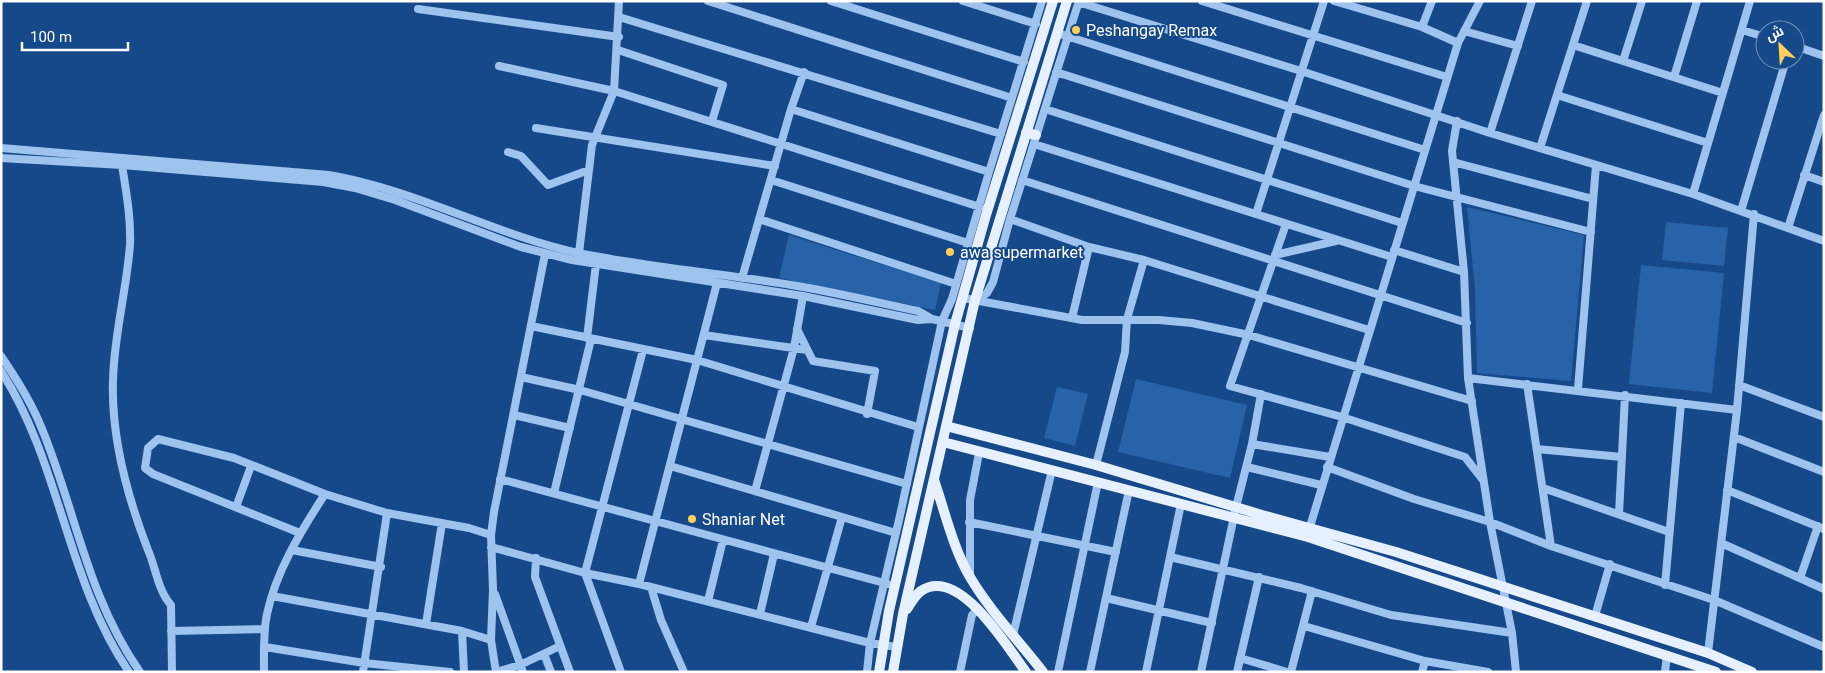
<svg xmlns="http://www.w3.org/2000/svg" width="1825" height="673" font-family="Roboto,Cairo,sans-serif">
	<rect width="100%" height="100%" fill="#16498a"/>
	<path fill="#2863a9" d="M1467,207L1584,235L1571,381L1477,373L1475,290Z
		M1666,222L1728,228L1724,266L1662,260Z
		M789,235L941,283L935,310L779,278Z
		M1641,265L1724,273L1712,393L1629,384Z
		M1136,379L1247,405L1230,478L1118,452Z
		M1057,387L1088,394L1075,446L1044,438Z"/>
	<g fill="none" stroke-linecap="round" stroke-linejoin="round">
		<path stroke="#9ec3ef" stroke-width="8" d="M708,1L1012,98
			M831,1L1024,62
			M963,1L1036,24
			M1202,1L1447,77
			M1334,1L1422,27L1458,43
			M1078,2L1301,71L1490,133L1693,194L1824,241
			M418,9L619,37
			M619,17L1001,134
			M1422,27L1432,1
			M1742,30L1765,37
			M1464,31L1518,46
			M1057,33L1425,150
			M1573,45L1723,93
			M1795,46L1824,56
			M618,50L723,85L712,121
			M1623,61L1642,1
			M499,66L614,91L980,207
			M1056,72L1414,186L1591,232
			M1674,77L1697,1
			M1557,95L1708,143
			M791,109L989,172
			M1045,109L1402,223
			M1457,121L1452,151L1464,272L1468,378L1490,522L1512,633L1516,672
			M536,128L775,166
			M1490,133L1532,1
			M1034,144L1392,257
			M1,148L329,175C416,190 493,234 578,253C652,268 729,274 803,287C842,294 880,303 918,311L932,319L970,328
			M1540,148L1587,1
			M508,152L521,156L548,185L589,170
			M1,158L122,165L323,182L355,188L395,200L521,247L572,260L803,296L918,320L932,319
			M1453,162L1593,199
			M122,165C126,191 131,217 130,244C127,289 114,334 113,380C111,438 127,496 148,550C156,568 158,591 171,605L172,672
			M1804,175L1824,182
			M771,180L968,243
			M1022,180L1467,323
			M1693,194L1750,1
			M1741,211L1786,60
			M1256,214L1324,1
			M759,219L956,284
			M1010,219L1089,247L1144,260L1369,330
			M1286,224L1230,386L1342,417L1465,457L1483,480
			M1788,228L1824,115
			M1394,250L1464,272
			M579,253L592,145L614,91L619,1
			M1275,255L1336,241
			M742,278L791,109L804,72
			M963,298L1082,320H1159L1192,323L1249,335L1472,401
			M975,300L987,293L993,282L1010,219L1079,1
			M1072,318L1089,247
			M531,326L697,360L918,427
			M797,329L813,361L875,371L867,414
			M704,335L807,350
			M587,338L596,264
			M1,356C16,378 32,403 42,429C76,512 87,596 140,672
			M1,371C61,464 66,580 129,672
			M521,377L580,390L907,484
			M1468,378L1737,410
			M1527,384L1551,546
			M1739,385L1824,417
			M1578,389L1596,165
			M514,415L570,428
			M1734,437L1824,472
			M1252,444L1330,457
			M1537,449L1622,457
			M1096,465L1125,352L1127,319L1144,260
			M670,466L896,533
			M1247,467L1321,485
			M1327,467L1414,499L1490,522L1551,546L1714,600L1824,647
			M500,479L888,584
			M1543,488L1669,532
			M1727,490L1824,529
			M755,491L794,348L803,296
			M554,493L591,339
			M236,507L251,466
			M1619,514L1625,395
			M969,522L1116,552
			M300,533L153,474L145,468L148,448L158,439L234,458L325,494L387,513L469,528L491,535
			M1308,533L1458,43L1480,1
			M1721,543L1824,589
			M491,547L585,573L639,584L870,643L897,647
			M292,550L381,567
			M1170,557L1301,588L1391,615L1512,633
			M536,558L535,577L570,672
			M970,575V500L979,453
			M1800,578L1818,526
			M639,584L717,283
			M1665,585L1681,403
			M651,587L661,620L684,672
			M495,594L523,672
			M272,596L462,631L491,640
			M1106,598L1212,623
			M708,601L723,540
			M760,614L774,554
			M1595,616L1610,564
			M426,624L442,523
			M1304,626L1425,661L1488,672
			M811,627L842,517
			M171,631L265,629
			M462,631L464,672
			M1013,635L1052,470
			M265,647L364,663L450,672
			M1708,653L1737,410L1754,214
			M544,654L551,672
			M1240,658L1287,672
			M264,672C264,653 263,633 267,614C276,571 301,531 325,494
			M363,672L387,513
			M496,672L491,640L493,590L491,535L494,512L545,254
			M496,672L520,665L560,646
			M621,672L585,573L643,350
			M867,672L870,643L899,520L942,321L952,299L989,172L1042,1
			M960,672L972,615L977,610
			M1058,672L1098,482
			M1090,672L1129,490
			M1146,672L1181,504
			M1201,672L1236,507L1252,444L1261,394
			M1237,672L1259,577
			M1291,672L1312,591
			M1422,672L1425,661
			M1665,672L1667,655"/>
		<path stroke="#e6f0ff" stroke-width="10" d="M1026,133L1036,135
			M946,426L1096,465L1262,515L1396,552L1708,653L1752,672
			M943,442L1308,537L1716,672
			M934,480C945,512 953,548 970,577C990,611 1019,641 1043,672
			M907,609C911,603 915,595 921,591C959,565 1007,647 1026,672
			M879,672L889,611L955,324L986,215L1053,1
			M893,672L903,614L975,300L1067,1"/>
	</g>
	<g fill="#ffcf5c" stroke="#16498a" stroke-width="2">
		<circle cx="1076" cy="30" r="5"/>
		<circle cx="950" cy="252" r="5"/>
		<circle cx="692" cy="519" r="5"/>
	</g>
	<g text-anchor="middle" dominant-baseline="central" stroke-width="4" stroke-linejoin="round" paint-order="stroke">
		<g font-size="16" fill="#fff" stroke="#16498a" text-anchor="start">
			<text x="1086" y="30">Peshangay Remax</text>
			<text x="960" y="252">awa supermarket</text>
			<text x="702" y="519">Shaniar Net</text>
		</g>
	</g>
	<rect width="1825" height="673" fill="none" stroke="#ffffff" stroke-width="5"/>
	<g transform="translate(1780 45) rotate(335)"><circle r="24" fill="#16498a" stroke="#7392b9"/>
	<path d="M0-4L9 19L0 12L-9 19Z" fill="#ffcf5c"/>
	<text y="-8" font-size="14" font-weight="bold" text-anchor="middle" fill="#ffffff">ش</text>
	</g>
	<path d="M22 42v8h106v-8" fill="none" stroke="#ffffff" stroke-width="2.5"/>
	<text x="30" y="42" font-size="15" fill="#ffffff" stroke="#16498a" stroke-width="4" paint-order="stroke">100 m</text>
</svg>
